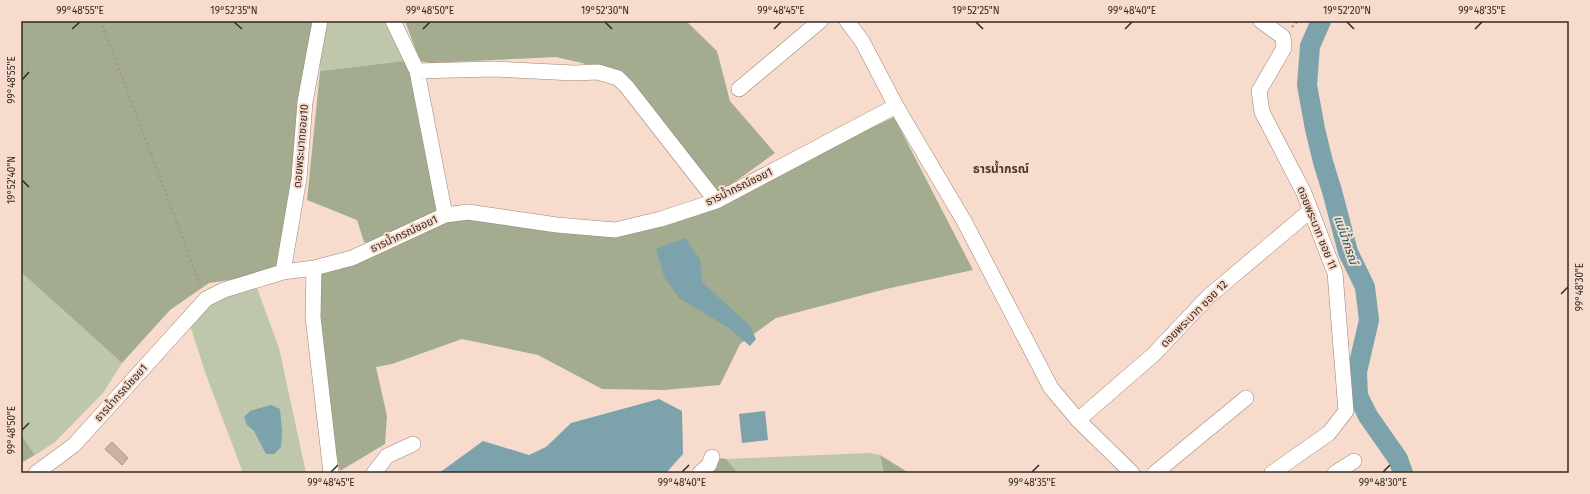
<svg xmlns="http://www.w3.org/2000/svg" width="1590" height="494" font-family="'Fira Sans','Noto Sans Thai',sans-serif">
	<rect width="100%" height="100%" fill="#f7dccd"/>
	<path fill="#bec6ab" d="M320,21H393L417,71L404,61L320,71Z
		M21,272L122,363L103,393L55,442L35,455L21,435Z
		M256,285L279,348L306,473H243L205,372L188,319L206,299Z
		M869,453L880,455L884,473H738L726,459Z"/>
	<path fill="#a3ac8e" d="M21,21H320L283,272L209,283L170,310L122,363L21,272Z
		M405,21H644L646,22L648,21H686L717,51L730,101L775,153L718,194L603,68L556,57L430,63L420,61Z
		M404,61L417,71L445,215L616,230L716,201L894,117L973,270L886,289L776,318L740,344L720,385L664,390L602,389L538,355L462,339L392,364L376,367L387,416L385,444L340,471L321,384L314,268L377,246L364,242L357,220L307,200L320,71Z
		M21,435L35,455L21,463Z
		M880,455L909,473H884Z
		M712,457L726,459L738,473H697Z"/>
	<path fill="#7ca2ac" d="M685,238L700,259L702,282L750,326L756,339L750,346L729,328L679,298L664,277L656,249Z
		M659,399L682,411L683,454L666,473H439L483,441L529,455L546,447L571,423Z
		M271,405L280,409L282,431L281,447L274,454H266L254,431L247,425L244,417L250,411Z
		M765,411L768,440L742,443L739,414Z"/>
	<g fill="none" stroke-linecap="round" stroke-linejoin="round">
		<path stroke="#7ca2ac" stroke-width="20" d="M1321,21L1310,46L1307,85L1315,129L1323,162L1332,191L1348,252L1365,287L1369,320L1357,372L1358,396L1368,416L1398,459L1403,473"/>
	</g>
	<path fill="#ccb2a5" stroke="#b09689" d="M112,442L128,458L122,465L105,449Z"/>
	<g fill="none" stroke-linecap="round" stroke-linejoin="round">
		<defs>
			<path id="minor" d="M393,21L417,71L445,215
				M847,21L862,41L896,106L964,221L1051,388L1078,420L1132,473
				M1261,21L1283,37L1284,48L1259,91L1262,112L1304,193L1335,273L1346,411L1329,433L1272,473
				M417,71L493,69L574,73L598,72L618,78L627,87L716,201
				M739,89L820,21
				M314,268L313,317L331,473
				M283,272L299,178L305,102L320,21
				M1078,420L1153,355L1209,296L1311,210
				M36,473L74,445L206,299L224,290L283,272L314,268L352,258L445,215L468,212L557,225L615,230L661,219L716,201L896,106
				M374,473L387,456L413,444
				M700,473L709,465L712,457
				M1155,473L1246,398
				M1335,473L1354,461"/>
		</defs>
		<use href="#minor" stroke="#9e8578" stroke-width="16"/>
		<path stroke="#a69287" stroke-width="2" stroke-dasharray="2 3" stroke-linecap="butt" d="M101,21L201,287
			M1292,27L1298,21"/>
		<use href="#minor" stroke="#fff" stroke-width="15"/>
	</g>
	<path fill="none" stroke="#332924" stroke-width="1.5" d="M234,22L242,29M605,22L612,29M976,22L983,29M1347,22L1354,29M72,29L80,22M423,29L430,22M774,29L781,22M1125,29L1132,22M1475,29L1482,22M22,80L29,72M22,180L29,187M1561,294L1568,287M22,430L29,423M331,472L338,465M682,472L689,465M1032,472L1039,465M1383,472L1390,465"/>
	<g text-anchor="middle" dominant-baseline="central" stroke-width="4" stroke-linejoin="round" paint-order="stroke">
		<g font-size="11" fill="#332924" stroke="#f7dccd">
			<text transform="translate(301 146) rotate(-85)">ดอยพระบาทซอย10</text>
			<text transform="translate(739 187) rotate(-26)">ธารน้ำกรณ์ซอย1</text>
			<text transform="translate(1317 228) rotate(68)">ดอยพระบาท ซอย 11</text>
			<text transform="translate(404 234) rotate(-25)">ธารน้ำกรณ์ซอย1</text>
			<text transform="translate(1194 314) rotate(-45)">ดอยพระบาท ซอย 12</text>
			<text transform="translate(121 393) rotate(-48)">ธารน้ำกรณ์ซอย1</text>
		</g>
		<g font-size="12" font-weight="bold" fill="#4c372c" stroke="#f7dccd">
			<text x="1001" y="169">ธารน้ำกรณ์</text>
		</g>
		<g font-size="12" font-style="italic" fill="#085a69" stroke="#f7dccd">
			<text transform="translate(1346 240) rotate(71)">แม่น้ำกรณ์</text>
		</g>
	</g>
	<rect width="1590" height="494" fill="none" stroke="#f7dccd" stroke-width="44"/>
	<rect x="22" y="22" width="1546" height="450" fill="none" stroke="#332924" stroke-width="1.5"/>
	<g font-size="10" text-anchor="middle" fill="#332924">
		<text x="80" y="14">99°48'55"E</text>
		<text x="234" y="14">19°52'35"N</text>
		<text x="430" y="14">99°48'50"E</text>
		<text x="605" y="14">19°52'30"N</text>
		<text x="781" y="14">99°48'45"E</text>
		<text x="976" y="14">19°52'25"N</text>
		<text x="1132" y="14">99°48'40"E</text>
		<text x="1347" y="14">19°52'20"N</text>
		<text x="1482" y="14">99°48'35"E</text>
		<text transform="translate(11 80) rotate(-90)" y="4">99°48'55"E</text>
		<text transform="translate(11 180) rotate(-90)" y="4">19°52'40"N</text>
		<text transform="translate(1579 287) rotate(-90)" y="4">99°48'30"E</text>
		<text transform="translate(11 430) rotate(-90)" y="4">99°48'50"E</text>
		<text x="331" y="486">99°48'45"E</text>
		<text x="682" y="486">99°48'40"E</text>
		<text x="1032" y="486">99°48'35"E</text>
		<text x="1383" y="486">99°48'30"E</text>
	</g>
</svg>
